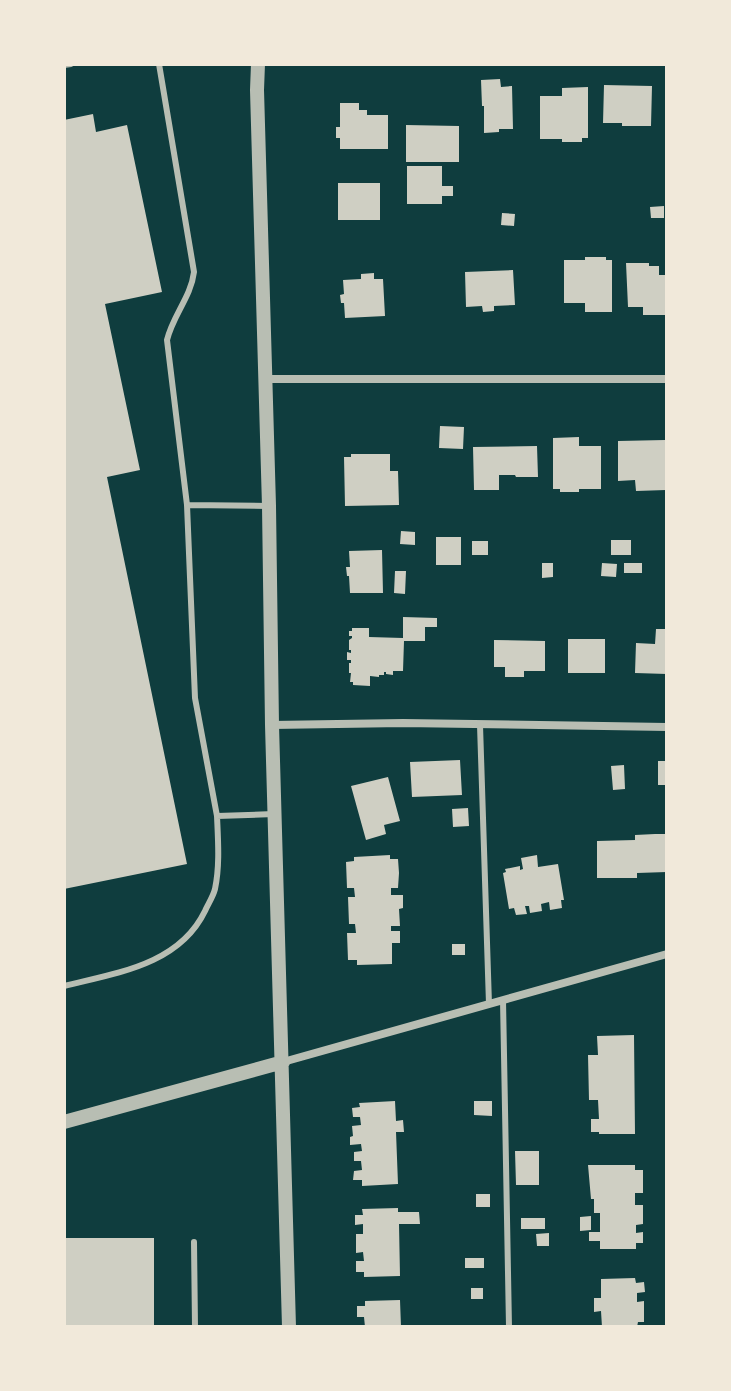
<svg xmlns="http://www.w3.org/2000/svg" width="731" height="1391" font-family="'Exo 2',sans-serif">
	<rect width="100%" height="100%" fill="#0f3d3e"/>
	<path fill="#cfcfc3" d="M500,79L501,87L512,86L513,129H499V132L484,133V106H482L481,80Z
		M604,85L652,86L651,126H622V123H603Z
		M588,87V138H582V142H562V139H540V96H562V88Z
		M340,103H359V110H367V115H388V149H340V138H336V127H340Z
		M93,114L96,132L127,125L162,292L105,304L140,470L107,477L187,864L64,889V120Z
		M406,125L459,126V162H406Z
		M407,166H442V186H453V196H442V204H407Z
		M338,183H380V220H338Z
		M664,206V218H651L650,207Z
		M502,213L515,214L514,226L501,225Z
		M585,257H606V260H612V312H585V303H564V260H585Z
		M626,263H649V266H659V275H667V315H643V307H628Z
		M513,270L515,305L494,306V311L483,312L482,306L466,307L465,272Z
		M374,273V279H383L385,316L345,318L344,303H341L340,295L344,294L343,280L361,279V274Z
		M440,426L464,427L463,449L439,448Z
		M579,437V446H601V489H579V492H560V489H553V438Z
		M665,440L666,490L636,491L635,480L618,481V441Z
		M537,446L538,477H516L515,475H499V490H474L473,447Z
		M351,454H390V471H398L399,505L345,506L344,457H351Z
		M401,531L415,532V545L400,544Z
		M436,537H461V565H436Z
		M611,540H631V555H611Z
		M472,541H488V555H472Z
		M382,550L383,593H350L349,576H347L346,567H350L349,551Z
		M542,563H553V577L542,578Z
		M602,563L617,564L616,577L601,576Z
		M624,563H642V573H624Z
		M395,571H406L405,594L394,593Z
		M403,617L437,618V627H425V641H404L403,671H393V675L386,674V672H384V675H379V677L370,676V686L353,685V682H350L351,673H349V663H351V660H347V652L351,653V650H349V640L352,638V636H349V631H352V628H369V637L403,638Z
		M656,629H667V674L635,673L636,643L655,644Z
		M568,639H605V673H568Z
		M494,640L545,641V671H524V677H505V667H494Z
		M460,760L462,795L412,797L410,762Z
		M658,761H667V785H658Z
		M624,765L625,789L613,790L611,766Z
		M388,777L400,821L384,825L386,834L366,840L351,786Z
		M468,808L469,826L453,827L452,809Z
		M655,834H667V872L637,873V878H597V841L635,840V835Z
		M390,855V859H398L399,873L398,888H391V895H403V908L399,909L400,926H391V931H400V943H392V964L357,965V960H348L347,933H356L355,924H349L348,897H355L354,888H347L346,862L354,861V857Z
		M537,855L538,867L558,864L564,900H561L562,908L550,910L549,902L541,904L542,911L530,913L529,906H525L527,914L516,915L514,908L509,909L503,873L506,872L505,869L520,866V870L523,869L521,858Z
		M452,944H465V955H452Z
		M634,1035L635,1134H599V1132H591V1119H599L598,1100H589L588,1055H598L597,1036Z
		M395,1101L396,1121L403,1120L404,1132H396L398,1184L362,1186V1180H353L354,1171L362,1170L361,1161H354V1152L362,1151L361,1144L350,1145V1137L353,1136L352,1126L361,1125L360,1117H353L352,1108L360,1107L359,1103Z
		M474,1101H492V1116L474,1115Z
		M515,1151H539V1185H516Z
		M588,1165H635V1170H643V1193H635V1205H643V1224L636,1225V1233L643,1232V1243H636V1249H600V1241H589V1232H600V1213H594V1199H591Z
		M476,1194H490V1207H476Z
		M398,1208V1212H419L420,1224H399L400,1276L364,1277V1272H356V1261H364L363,1252L356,1253V1234H363V1224L355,1225V1215H363L362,1209Z
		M591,1216V1230L580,1231V1217Z
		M521,1218H545V1229H521Z
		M549,1233V1246H537L536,1234Z
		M64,1238H154V1327H64Z
		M465,1258H484V1268H465Z
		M635,1278L636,1283L644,1282L645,1292L637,1293V1302L644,1301V1322H638L637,1327H602L601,1311L594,1312V1298H601V1279Z
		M471,1288H483V1299H471Z
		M400,1300L401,1327H365L364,1317H357V1306H365V1301Z"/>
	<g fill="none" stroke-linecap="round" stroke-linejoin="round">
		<path stroke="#b8beb3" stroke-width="6" d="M159,64L194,272C191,297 173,315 167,340L187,505
			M64,65L71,64
			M269,506L187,505L195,698L217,816L274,814
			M480,725L489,1004
			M64,986C116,973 179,965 205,911C208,904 213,897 215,889C220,865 218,840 217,816
			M503,1000L509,1327
			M194,1242L195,1327"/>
		<path stroke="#b8beb3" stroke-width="8" d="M266,379H667
			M272,725L403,723L667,727
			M283,1062L667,954"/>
		<path stroke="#b8beb3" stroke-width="14" d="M258,64L257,90L269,506L272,725L289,1327
			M64,1122L283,1062"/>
	</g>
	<rect width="731" height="1391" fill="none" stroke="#f1e9da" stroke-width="132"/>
</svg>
